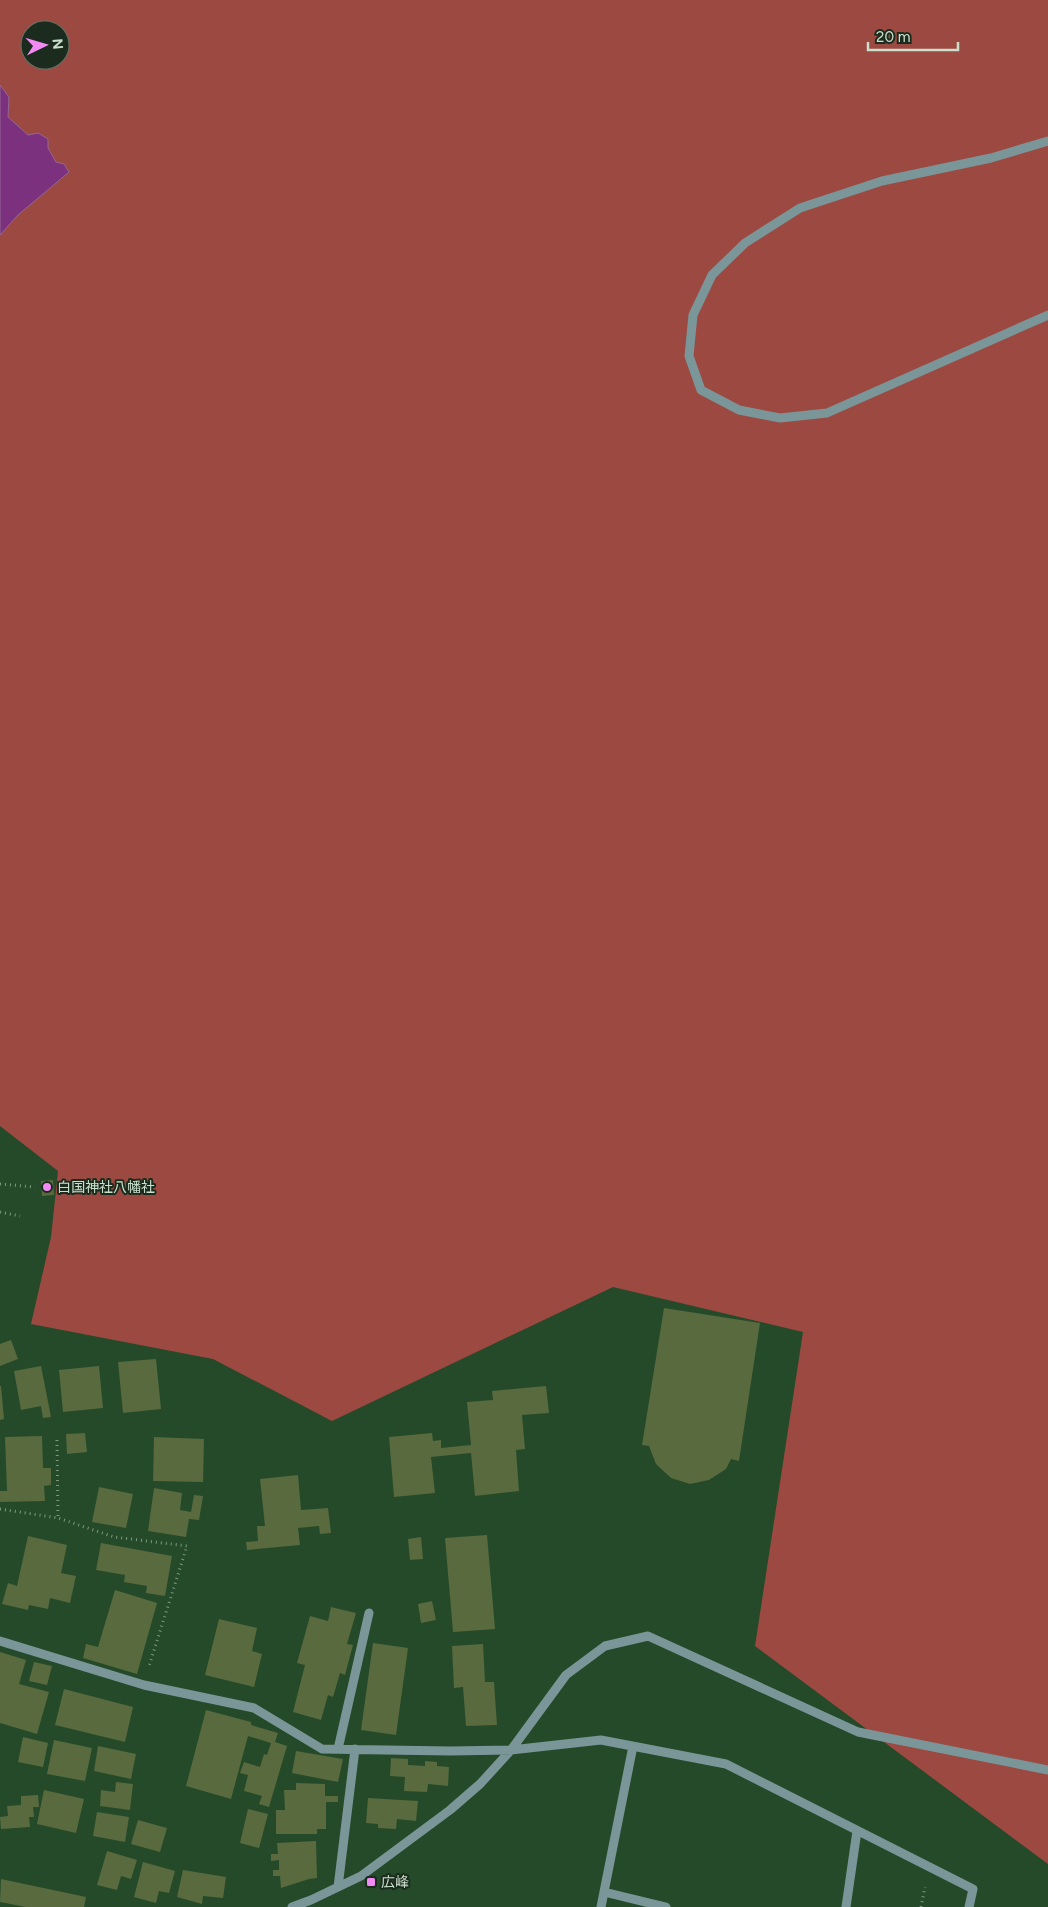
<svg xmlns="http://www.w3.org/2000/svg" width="1048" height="1907" font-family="Figtree,'Noto Sans JP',sans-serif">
	<rect width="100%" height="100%" fill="#254a29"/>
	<path fill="#9c4942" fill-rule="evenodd" d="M0,0H1048V1864L755,1646L803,1332L613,1287L332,1421L213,1359L31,1324L51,1237L58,1171L0,1126ZM30,30H60V60H30Z"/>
	<path fill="#7c317e" stroke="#946695" d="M0,85L9,97L8,117L28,135L38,133L48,139V148L56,162L64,164L69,172L18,215L0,235Z"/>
	<path fill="#586a3e" d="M53,1180L54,1195L42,1196L41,1181Z
		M664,1308L760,1323L739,1461L731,1459L726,1469L709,1480L690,1484L671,1478L656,1464L649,1446L642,1445Z
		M11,1340L18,1359L0,1366V1344Z
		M156,1359L161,1409L123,1413L118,1362Z
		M41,1366L51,1417L43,1418L41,1406L21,1410L14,1371Z
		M99,1366L103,1408L63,1412L59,1370Z
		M0,1386H1L4,1419L0,1420Z
		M546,1386L549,1413L522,1415L525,1449L516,1450L519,1491L475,1496L471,1453L431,1457L435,1493L394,1497L389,1437L432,1433L433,1441L441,1440V1448L471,1445L467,1402L493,1400L492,1391Z
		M85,1433L87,1452L67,1454L66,1434Z
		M42,1436L43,1468H51V1485L44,1486L45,1501L0,1502V1491H7L5,1437Z
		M154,1437L204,1439L203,1482L153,1481Z
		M298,1475L301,1510L328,1508L331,1533L320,1534L319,1526L298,1528L300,1545L247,1550L246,1542L258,1541L257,1526H265L260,1479Z
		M99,1487L133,1494L126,1528L92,1522Z
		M154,1488L182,1493L180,1510L191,1512L194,1495L203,1496L199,1520L189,1519L186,1537L148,1531Z
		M487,1535L495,1629L453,1632L445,1538Z
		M28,1536L67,1545L61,1573L76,1576L70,1603L50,1598L48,1609L29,1605L28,1610L2,1604L8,1583L17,1586Z
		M421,1537L423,1559L410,1560L408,1539Z
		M101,1543L172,1556L165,1596L146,1593L147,1586L124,1582L125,1575L96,1570Z
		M115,1590L157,1603L137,1674L83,1658L86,1644L98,1647Z
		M432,1601L436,1620L421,1623L418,1604Z
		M331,1607L356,1613L347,1644L353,1645L345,1675L340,1673L333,1697L328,1695L321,1720L293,1712L305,1665L297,1663L310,1616L328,1621Z
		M219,1619L257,1628L252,1651L262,1654L254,1687L205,1675Z
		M373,1643L408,1648L396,1735L361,1730Z
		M483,1644L485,1682H494L497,1725L466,1726L463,1687L454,1688L452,1646Z
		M0,1652L26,1660L19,1684L49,1692L37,1734L0,1723Z
		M34,1662L52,1666L47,1685L29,1681Z
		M64,1689L133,1707L125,1742L55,1725Z
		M206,1710L251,1722V1725L278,1733L275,1742L287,1746L269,1807L259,1804L262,1796L244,1791L248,1775L240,1773L244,1762L260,1767L264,1754L267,1755L271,1743L248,1736L231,1799L186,1786Z
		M23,1737L48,1743L43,1767L18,1762Z
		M54,1740L92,1748L85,1781L47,1774Z
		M98,1746L136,1754L131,1779L94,1771Z
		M296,1751L343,1759L338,1782L292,1773Z
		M391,1758L408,1759V1765L425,1766V1761L437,1762V1766L449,1767L448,1786L428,1784L427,1792L404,1791L405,1777L390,1776Z
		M116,1782L133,1784L130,1810L100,1806L101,1790L115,1792Z
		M296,1783L325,1784V1796H338V1802H326V1829H317V1834H276V1810H285L284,1790H296Z
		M44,1790L84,1799L76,1833L37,1824Z
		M38,1795L39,1807H33L34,1817H29L30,1827L1,1829L0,1817L8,1816L7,1806L21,1805V1796Z
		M368,1798L418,1801L416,1821L397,1819L396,1829L378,1828V1824L366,1823Z
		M248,1809L268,1814L259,1848L240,1843Z
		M97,1812L129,1817L125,1842L93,1836Z
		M138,1820L167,1828L160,1852L131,1844Z
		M316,1841L317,1878L309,1879L281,1888L280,1876H273V1870H279V1860L271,1861V1854H278L277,1843Z
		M107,1851L137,1860L131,1879L121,1876L117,1890L97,1885Z
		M143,1862L175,1871L169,1893L159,1891L156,1903L134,1897Z
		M183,1870L226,1877L223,1898L203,1896L202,1904L177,1897Z
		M1,1879L86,1897L84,1907H26L0,1902Z"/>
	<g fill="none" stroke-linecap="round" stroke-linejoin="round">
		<path stroke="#7c997f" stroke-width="3" stroke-dasharray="1 4" stroke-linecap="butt" d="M0,1184L35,1187
			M0,1212L20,1216
			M57,1440L58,1518
			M0,1509L58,1518L114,1537L187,1546L149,1666
			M921,1907L925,1887"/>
		<path stroke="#7b9699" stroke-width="9" d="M1048,141L991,158L882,181L800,208L745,243L712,275L693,315L689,356L701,390L739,410L780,418L827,413L1048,315
			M0,1641L144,1685L254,1708L322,1749L450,1751L511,1750L601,1740L726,1764L973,1889L969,1907
			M338,1749L369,1613
			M338,1887L355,1749
			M604,1892L666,1907
			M292,1907L311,1900L361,1876L450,1810L480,1784L511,1750L566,1675L605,1646L648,1636L858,1732L1048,1770
			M601,1907L633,1746
			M846,1907L857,1831"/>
	</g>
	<g fill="#f28af3" stroke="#1b2b1d" stroke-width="2">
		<circle cx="47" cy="1187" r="5"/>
		<rect x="366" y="1877" width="10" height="10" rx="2.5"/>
	</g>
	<g text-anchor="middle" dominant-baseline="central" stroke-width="4" stroke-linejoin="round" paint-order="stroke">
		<g font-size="14" fill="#cbe0cc" stroke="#1b2b1d" text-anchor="start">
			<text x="57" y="1187">白国神社八幡社</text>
			<text x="381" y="1882">広峰</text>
		</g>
	</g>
	<g transform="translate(45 45) rotate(85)"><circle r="24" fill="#1b2b1d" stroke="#617363"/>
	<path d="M0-4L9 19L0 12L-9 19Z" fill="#f28af3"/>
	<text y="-8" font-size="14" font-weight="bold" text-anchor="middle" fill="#cbe0cc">N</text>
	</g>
	<path d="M868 42v8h90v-8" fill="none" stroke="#cbe0cc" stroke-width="2.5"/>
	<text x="876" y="42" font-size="15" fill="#cbe0cc" stroke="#1b2b1d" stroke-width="4" paint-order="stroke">20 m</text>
</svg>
